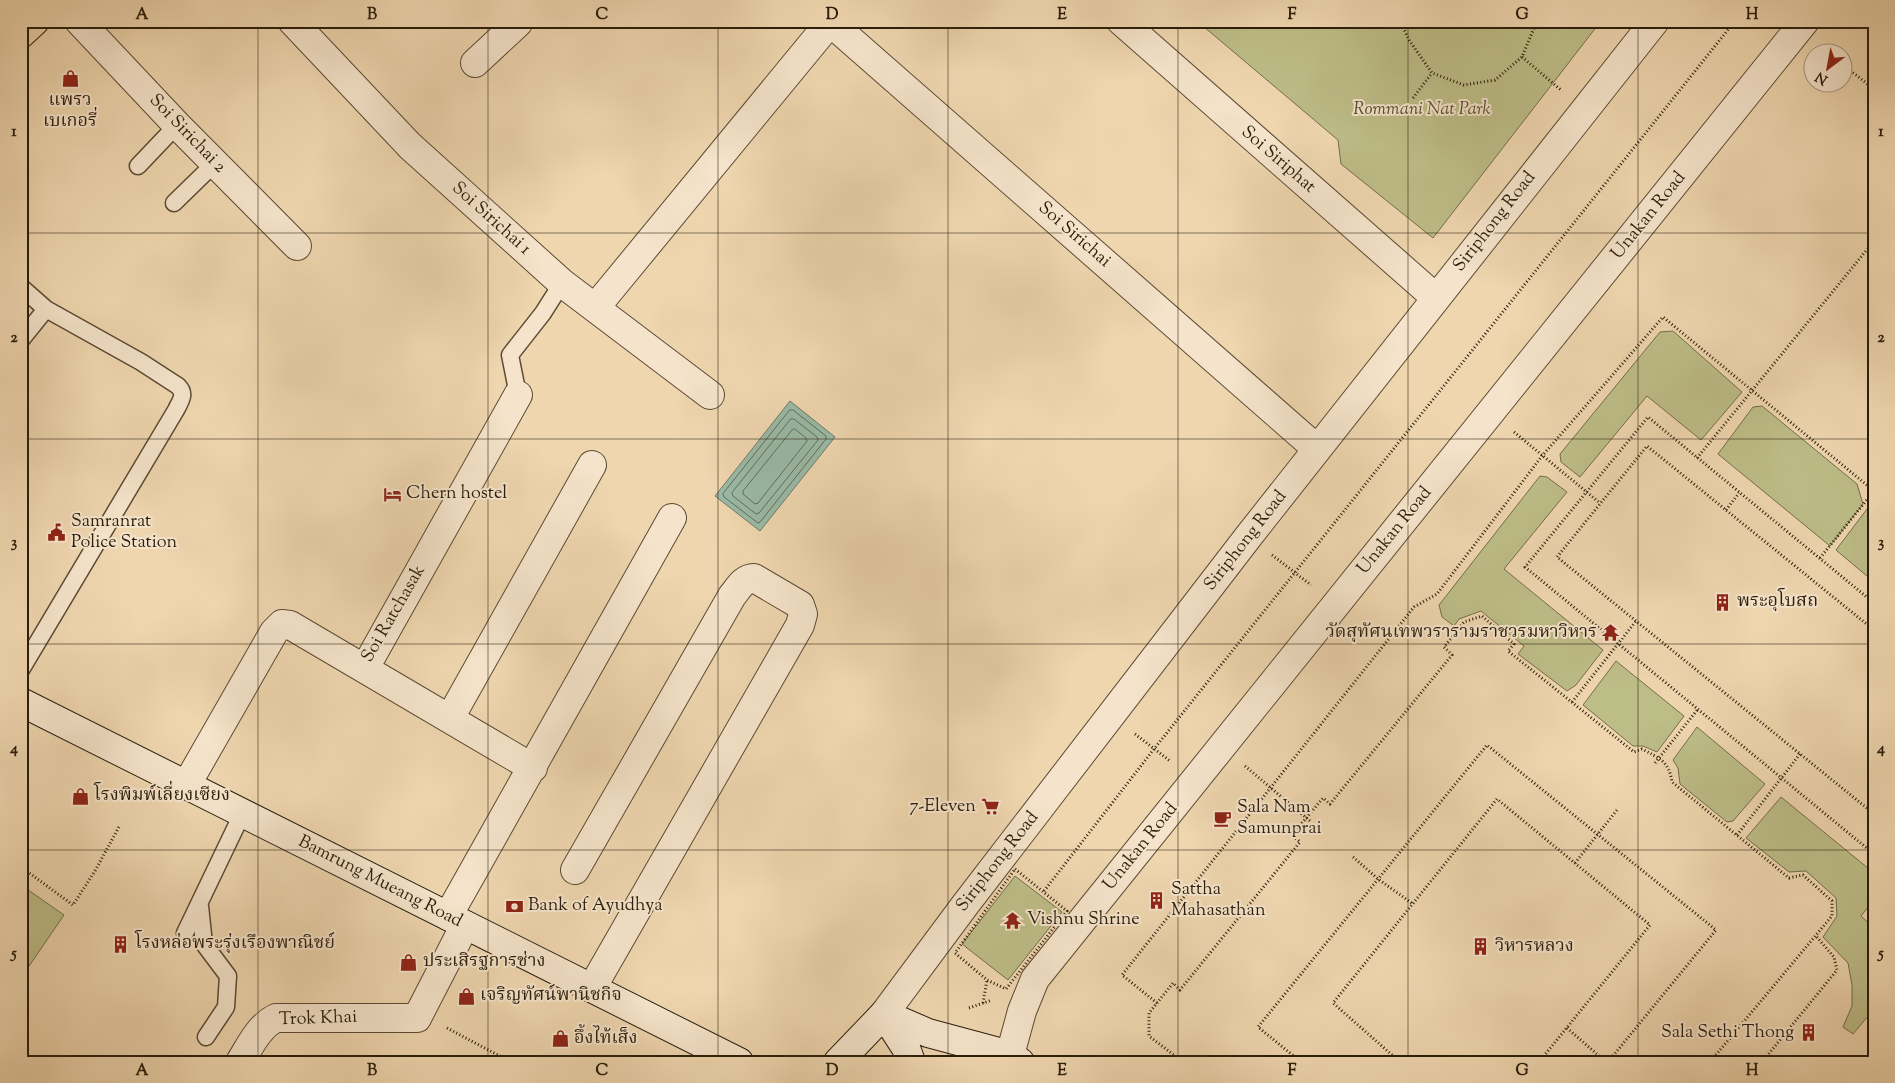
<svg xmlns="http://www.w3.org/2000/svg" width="1895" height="1083" font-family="'Sorts Mill Goudy','Noto Serif Thai',serif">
	<rect width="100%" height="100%" fill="#efd6af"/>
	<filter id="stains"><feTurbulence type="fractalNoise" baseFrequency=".004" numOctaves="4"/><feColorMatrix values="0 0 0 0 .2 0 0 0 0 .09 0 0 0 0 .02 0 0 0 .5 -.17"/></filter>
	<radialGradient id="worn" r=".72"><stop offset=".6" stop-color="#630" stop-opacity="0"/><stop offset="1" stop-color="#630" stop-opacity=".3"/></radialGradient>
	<path fill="#bdbd88" stroke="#746d4a" d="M1197,21H1601L1433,238L1341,164L1338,140Z
		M1673,331L1742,392L1701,440L1647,396L1580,477L1561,462L1560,454L1660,332Z
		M1762,406L1857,484L1863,504L1830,546L1718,454L1753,407Z
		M1540,476L1547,477L1567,492L1504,569L1603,650L1576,685L1567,691L1518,654L1524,646L1481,611L1459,619L1454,626L1442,617L1439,605Z
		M1874,504V582L1836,550L1870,505Z
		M1616,661L1684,716L1657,752L1643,746H1633L1583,705Z
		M1697,727L1765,784L1733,821L1727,822L1680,784L1678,768L1673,760Z
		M1781,797L1874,873V900L1861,916L1874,928V1009L1853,1034L1843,1027L1852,1006V985L1848,963L1823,937L1837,916L1836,898L1806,871L1789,872L1746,838Z
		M1015,876L1062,912L1008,980L962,944Z
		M21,885L64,915L25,972L21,969Z"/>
	<path fill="#9abaa7" stroke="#6d7b69" d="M790,401L835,437L760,531L715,496Z"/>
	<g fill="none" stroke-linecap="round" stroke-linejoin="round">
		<path stroke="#626c59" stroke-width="1" d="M790,410H793L826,436V439L760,522L758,523L724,497L723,494Z
			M791,419H794L817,437L818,440L759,513L756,514L733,496L732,493Z
			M795,429L806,438L807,441L758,503L755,504L743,494V491L792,430Z"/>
		<defs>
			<path id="lane" d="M138,166L177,125
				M174,203L215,163
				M21,287L46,309L141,362L178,386C186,394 181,400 176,410L21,670
				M21,340L46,309
				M518,395L510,355L543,313L562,283
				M200,906L204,944L228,976L226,1007L206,1037
				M185,933L243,812"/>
			<path id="street" d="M79,21L177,125L297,246
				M292,21L410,146L562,283L710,395
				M1121,21L1436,298
				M830,22L1317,449
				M475,63L518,23
				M595,308L831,21
				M365,668L518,395
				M450,718L592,465
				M187,784L274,632L282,624L290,625L533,768
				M575,870L732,596C738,589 743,578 754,578L800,605L803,614L800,625L592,988
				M448,916L672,518
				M884,1014L965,905L1248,537L1655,21
				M1010,1055L1022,1011L1035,979L1805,21
				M240,1062C250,1046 259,1026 276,1018H417L465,925"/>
			<path id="secondary" d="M21,702L739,1062
				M884,1014L928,1033L1010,1055L1020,1062
				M884,1014L906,1048L911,1062
				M838,1062L884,1014"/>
			<path id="primary" d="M21,34L35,21"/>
		</defs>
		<use href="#lane" stroke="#5b4b34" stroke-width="19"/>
		<use href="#street" stroke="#5b4b34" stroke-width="30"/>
		<use href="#secondary" stroke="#2a1d0b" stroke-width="30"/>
		<use href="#primary" stroke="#2a1d0b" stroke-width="30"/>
		<path stroke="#2a1d0b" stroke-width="3" stroke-dasharray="1 2.5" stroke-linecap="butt" d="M1400,21L1409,40L1432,73L1464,85L1495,80L1522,57L1537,21
			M1522,57L1561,90
			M1842,64L1874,89
			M1413,98L1432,73
			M1514,432L1600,503
			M1697,458L1874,241
			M1726,510L1739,493
			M1272,555L1311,585
			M1820,558L1874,491
			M1874,603L1648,417L1525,567L1874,854
			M1874,630L1647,446L1557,557L1868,809L1874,803
			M1572,702L1636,621
			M1135,734L1170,761
			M1655,763L1698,709
			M1245,766L1310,821
			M1737,835L1800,754
			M1353,857L1378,879L1413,904
			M1575,863L1617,810
			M21,867L73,905L95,871L120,825
			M1015,869L1067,911L1006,989L987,980L955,953Z
			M1044,891L1154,749L1735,21
			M983,1003L987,980
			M1157,1003L1122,975L1414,607L1437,594L1542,456L1663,317L1874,491
			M969,1008L992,1000
			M447,1028L511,1062
			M1567,1028L1606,1062
			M1201,1062L1194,1056L1179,1059L1149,1036V1013L1173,983L1180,990L1300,842L1292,835L1323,798L1330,804L1452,655L1444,647L1464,622L1482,616L1514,644L1508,651L1634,752L1642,749C1659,758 1669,761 1672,782L1789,878L1803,875L1832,901V916L1710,1062
			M1301,1062L1258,1027L1487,745L1716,930L1608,1062
			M1389,1062L1393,1056
			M1400,1062L1333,1003L1497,799L1650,925L1539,1062
			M1762,1062L1837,970L1834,957L1816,936"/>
		<use href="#lane" stroke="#f5e4cb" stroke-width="16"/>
		<use href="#street" stroke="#f5e4cb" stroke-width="28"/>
		<use href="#secondary" stroke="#f5e4cb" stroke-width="28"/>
		<use href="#primary" stroke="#efd6af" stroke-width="28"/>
	</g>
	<path fill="none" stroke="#2a1d0b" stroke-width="1" stroke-opacity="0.55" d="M258,21V1062M488,21V1062M718,21V1062M948,21V1062M1178,21V1062M1408,21V1062M1638,21V1062M21,233H1874M21,439H1874M21,644H1874M21,850H1874"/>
	<defs>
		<symbol id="shop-bare" viewBox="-9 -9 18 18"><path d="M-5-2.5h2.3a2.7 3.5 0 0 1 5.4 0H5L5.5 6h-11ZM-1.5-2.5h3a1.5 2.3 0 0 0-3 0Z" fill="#8f2418" stroke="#f5e4cb" stroke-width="2.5" paint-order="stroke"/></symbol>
		<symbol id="hotel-bare" viewBox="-9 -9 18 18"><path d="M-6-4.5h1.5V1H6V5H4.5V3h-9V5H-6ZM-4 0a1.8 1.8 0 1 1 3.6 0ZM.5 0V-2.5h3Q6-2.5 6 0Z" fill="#8f2418" stroke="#f5e4cb" stroke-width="2.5" paint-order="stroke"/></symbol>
		<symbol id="civic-bare" viewBox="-9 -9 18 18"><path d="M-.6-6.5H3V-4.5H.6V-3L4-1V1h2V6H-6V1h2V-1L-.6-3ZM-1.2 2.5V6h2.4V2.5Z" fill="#8f2418" stroke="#f5e4cb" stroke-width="2.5" paint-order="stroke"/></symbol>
		<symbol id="building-bare" viewBox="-9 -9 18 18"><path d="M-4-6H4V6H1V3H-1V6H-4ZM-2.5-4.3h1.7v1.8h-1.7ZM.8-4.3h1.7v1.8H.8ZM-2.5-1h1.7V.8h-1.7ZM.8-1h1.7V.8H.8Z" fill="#8f2418" stroke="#f5e4cb" stroke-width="2.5" paint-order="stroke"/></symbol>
		<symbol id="temple-bare" viewBox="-9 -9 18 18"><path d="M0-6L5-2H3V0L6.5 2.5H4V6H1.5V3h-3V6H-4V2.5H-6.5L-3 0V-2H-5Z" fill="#8f2418" stroke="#f5e4cb" stroke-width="2.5" paint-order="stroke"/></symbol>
		<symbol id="supermarket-bare" viewBox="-9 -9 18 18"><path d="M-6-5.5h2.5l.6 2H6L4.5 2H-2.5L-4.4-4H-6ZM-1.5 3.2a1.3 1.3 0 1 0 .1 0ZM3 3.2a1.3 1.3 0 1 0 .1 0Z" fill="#8f2418" stroke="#f5e4cb" stroke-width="2.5" paint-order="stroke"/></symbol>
		<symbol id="cafe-bare" viewBox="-9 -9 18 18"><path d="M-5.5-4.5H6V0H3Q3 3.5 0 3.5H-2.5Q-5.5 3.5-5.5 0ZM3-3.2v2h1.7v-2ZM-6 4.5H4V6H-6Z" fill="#8f2418" stroke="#f5e4cb" stroke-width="2.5" paint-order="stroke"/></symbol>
		<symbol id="bank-bare" viewBox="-9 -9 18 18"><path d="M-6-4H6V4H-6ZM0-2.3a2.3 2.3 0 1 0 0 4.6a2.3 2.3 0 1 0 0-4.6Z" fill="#8f2418" stroke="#f5e4cb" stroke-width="2.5" paint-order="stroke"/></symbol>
	</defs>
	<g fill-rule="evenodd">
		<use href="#shop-bare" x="58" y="66" width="25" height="25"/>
		<use href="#hotel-bare" x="380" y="482" width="25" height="25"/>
		<use href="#civic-bare" x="44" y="520" width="25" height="25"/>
		<use href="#building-bare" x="1710" y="590" width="25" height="25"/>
		<use href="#temple-bare" x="1598" y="620" width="25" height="25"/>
		<use href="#shop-bare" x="68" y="784" width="25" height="25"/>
		<use href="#supermarket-bare" x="978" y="794" width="25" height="25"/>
		<use href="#cafe-bare" x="1210" y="806" width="25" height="25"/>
		<use href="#building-bare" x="1144" y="888" width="25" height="25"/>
		<use href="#bank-bare" x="502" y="894" width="25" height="25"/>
		<use href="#temple-bare" x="1000" y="908" width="25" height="25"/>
		<use href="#building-bare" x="108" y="932" width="25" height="25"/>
		<use href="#building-bare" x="1468" y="934" width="25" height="25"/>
		<use href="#shop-bare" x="396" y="950" width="25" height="25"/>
		<use href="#shop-bare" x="454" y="984" width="25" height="25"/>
		<use href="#building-bare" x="1796" y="1020" width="25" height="25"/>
		<use href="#shop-bare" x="548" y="1026" width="25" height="25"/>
	</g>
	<g text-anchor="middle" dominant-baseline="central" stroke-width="4" stroke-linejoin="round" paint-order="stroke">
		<g font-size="18" fill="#2a1d0b" stroke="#f5e4cb" text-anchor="start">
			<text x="70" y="101" text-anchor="middle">แพรว<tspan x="70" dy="21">เบเกอรี่</tspan></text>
			<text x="406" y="494">Chern hostel</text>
			<text x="71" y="522">Samranrat<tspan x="71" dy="21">Police Station</tspan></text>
			<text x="1737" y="602">พระอุโบสถ</text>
			<text x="1597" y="633" text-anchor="end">วัดสุทัศนเทพวรารามราชวรมหาวิหาร</text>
			<text x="94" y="796">โรงพิมพ์เลี่ยงเซียง</text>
			<text x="976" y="807" text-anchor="end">7-Eleven</text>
			<text x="1237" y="808">Sala Nam<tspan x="1237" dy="21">Samunprai</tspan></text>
			<text x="1171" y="890">Sattha<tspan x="1171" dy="21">Mahasathan</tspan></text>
			<text x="528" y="906">Bank of Ayudhya</text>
			<text x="1027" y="920">Vishnu Shrine</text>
			<text x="135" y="944">โรงหล่อพระรุ่งเรืองพาณิชย์</text>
			<text x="1495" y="947">วิหารหลวง</text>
			<text x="423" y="962">ประเสิรฐการช่าง</text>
			<text x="480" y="996">เจริญทัศน์พานิชกิจ</text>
			<text x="1794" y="1033" text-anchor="end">Sala Sethi Thong</text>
			<text x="574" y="1039">อึ้งไท้เส็ง</text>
		</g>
		<g font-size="18" font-style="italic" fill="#564d30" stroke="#f5e4cb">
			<text x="1422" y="110">Rommani Nat Park</text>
		</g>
		<g font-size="18" fill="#2a1d0b" stroke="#f5e4cb">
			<text transform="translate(187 134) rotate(46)">Soi Sirichai 2</text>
			<text transform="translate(1278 160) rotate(41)">Soi Siriphat</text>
			<text transform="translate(1649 216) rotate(-51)">Unakan Road</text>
			<text transform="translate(491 219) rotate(42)">Soi Sirichai 1</text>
			<text transform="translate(1495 222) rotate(-52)">Siriphong Road</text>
			<text transform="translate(1074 235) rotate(41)">Soi Sirichai</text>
			<text transform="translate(1395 531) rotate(-51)">Unakan Road</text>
			<text transform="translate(1246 541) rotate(-52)">Siriphong Road</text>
			<text transform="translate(394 614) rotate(-60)">Soi Ratchasak</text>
			<text transform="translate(1141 847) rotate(-51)">Unakan Road</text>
			<text transform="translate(998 862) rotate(-52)">Siriphong Road</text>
			<text transform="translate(380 882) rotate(27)">Bamrung Mueang Road</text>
			<text transform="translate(318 1019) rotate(-2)">Trok Khai</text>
		</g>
	</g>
	<rect width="1895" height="1083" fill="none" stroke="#efd6af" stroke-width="55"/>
	<g transform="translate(1828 68) rotate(212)"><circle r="24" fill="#f5e4cb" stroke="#a4947e"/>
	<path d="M0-4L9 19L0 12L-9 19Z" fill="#8f2418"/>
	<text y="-8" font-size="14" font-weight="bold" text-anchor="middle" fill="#2a1d0b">N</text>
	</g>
	<rect x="28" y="28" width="1840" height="1028" fill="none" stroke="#2a1d0b" stroke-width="2"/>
	<g font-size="16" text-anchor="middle" font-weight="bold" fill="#2a1d0b">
		<text x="142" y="19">A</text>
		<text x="372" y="19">B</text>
		<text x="602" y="19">C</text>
		<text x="832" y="19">D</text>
		<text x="1062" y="19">E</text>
		<text x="1292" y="19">F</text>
		<text x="1522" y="19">G</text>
		<text x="1752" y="19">H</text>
		<text x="14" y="136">1</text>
		<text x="1881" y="136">1</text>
		<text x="14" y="342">2</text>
		<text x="1881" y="342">2</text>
		<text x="14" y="547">3</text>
		<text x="1881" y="547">3</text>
		<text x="14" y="753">4</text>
		<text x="1881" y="753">4</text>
		<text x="14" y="958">5</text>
		<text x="1881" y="958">5</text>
		<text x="142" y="1075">A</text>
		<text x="372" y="1075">B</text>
		<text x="602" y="1075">C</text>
		<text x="832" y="1075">D</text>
		<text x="1062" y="1075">E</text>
		<text x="1292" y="1075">F</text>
		<text x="1522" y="1075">G</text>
		<text x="1752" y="1075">H</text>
	</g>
	<rect width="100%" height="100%" filter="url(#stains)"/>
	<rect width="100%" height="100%" fill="url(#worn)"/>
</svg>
